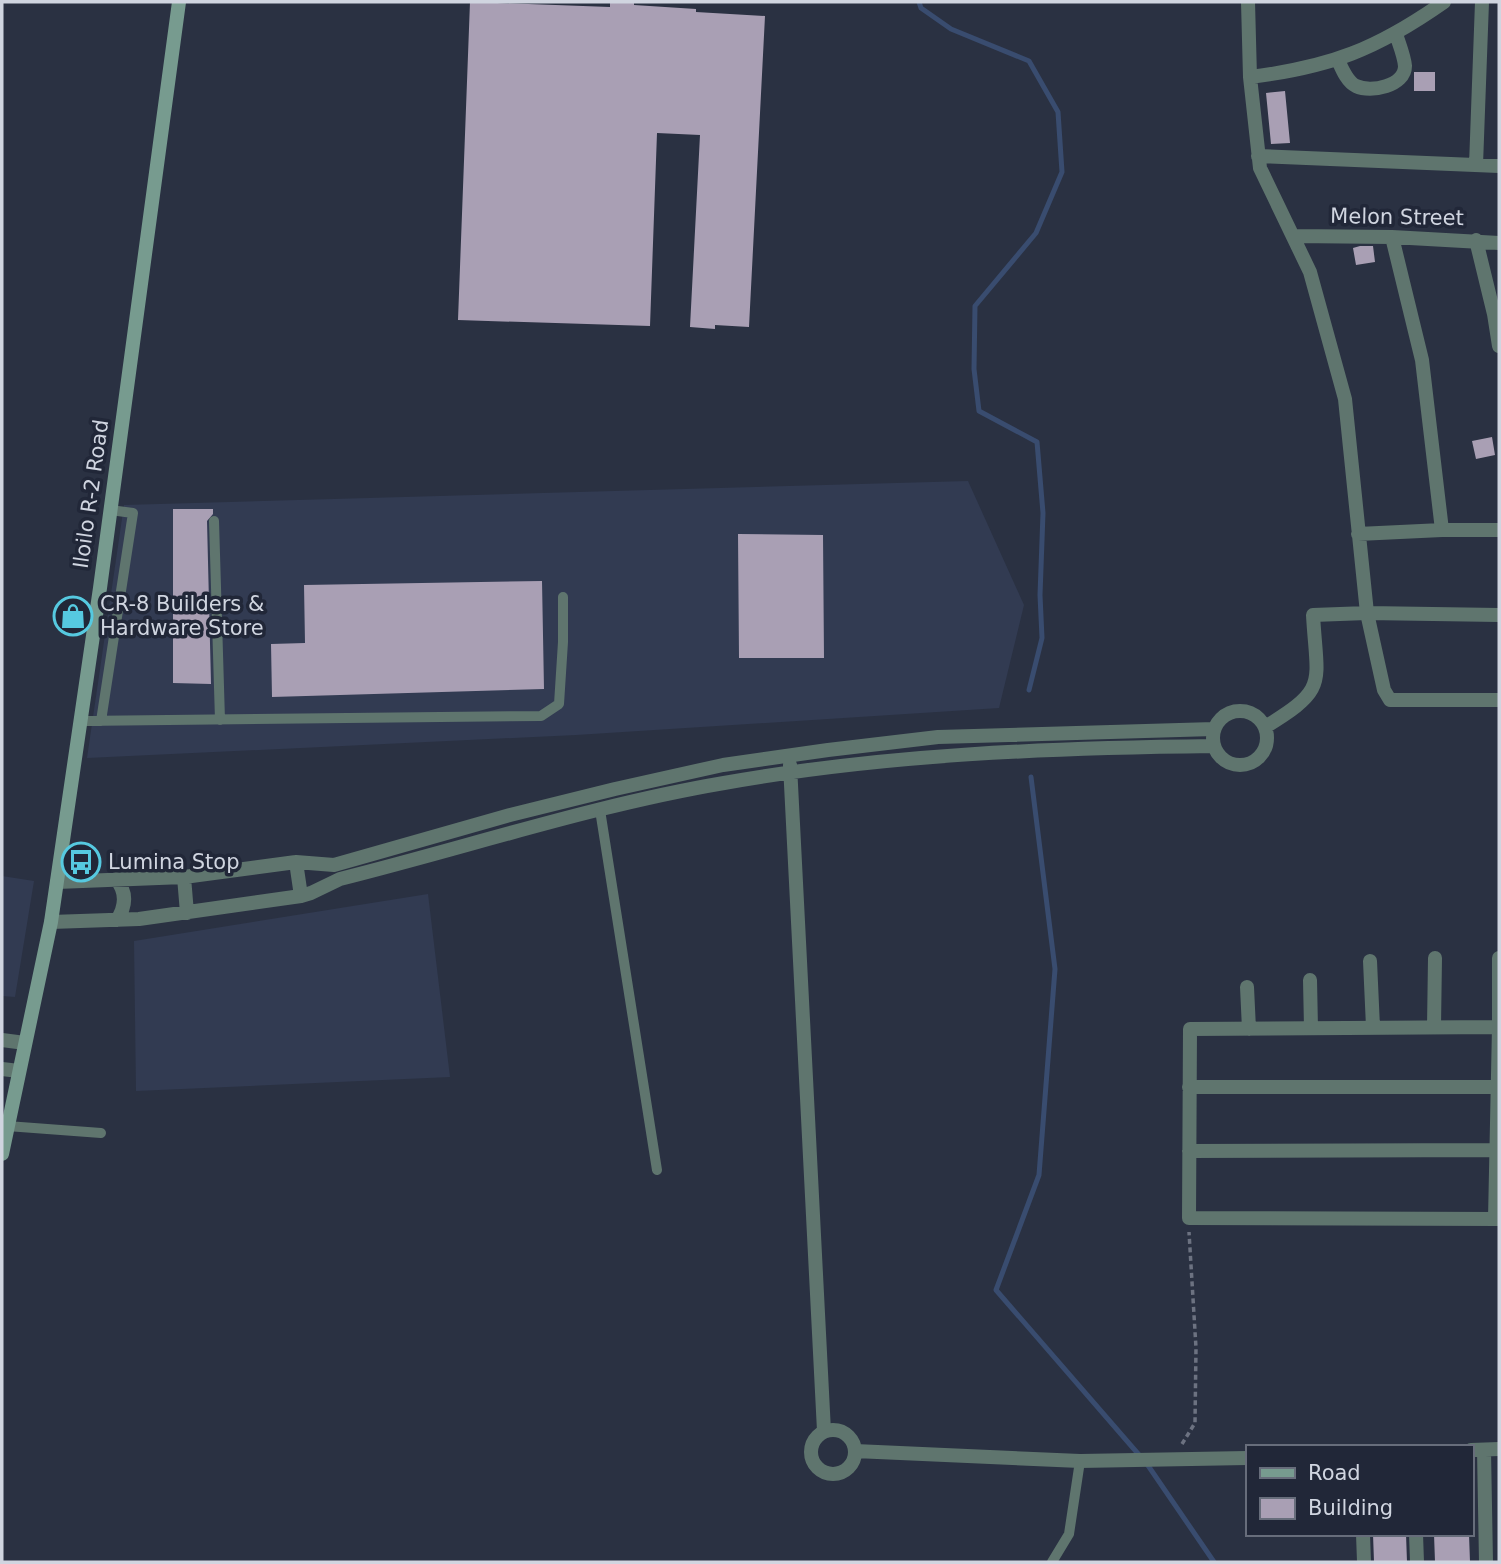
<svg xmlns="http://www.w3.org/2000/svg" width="1501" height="1564" font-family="'DejaVu Sans',sans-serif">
	<rect width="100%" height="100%" fill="#2a3142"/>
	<path fill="#323b52" d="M968,481L1024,605L999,708L576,735L87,758L124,505Z
		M2,876L34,881L15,997L2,996Z
		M428,894L450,1077L136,1091L134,941Z"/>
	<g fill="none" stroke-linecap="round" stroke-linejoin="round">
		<path stroke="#394c6f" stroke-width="5" d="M919,2L921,8L951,29L1029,61L1058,112L1062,172L1036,233L975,306L974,369L979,411L1037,442L1043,513L1040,595L1042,638L1029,690
			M1031,777L1055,969L1039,1175L996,1290L1140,1456
			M1147,1464L1214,1562"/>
	</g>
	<path fill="#a99fb4" d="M470,2L610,7V2L634,3V5L696,9V12L765,16L749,327L715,325V329L690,327L700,135L657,133L650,326L458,320Z
		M1414,72H1435V91H1414Z
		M1285,91L1290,143L1271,144L1266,93Z
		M1360,246H1373L1375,262L1356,265L1353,248Z
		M1492,437L1495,455L1476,459L1472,441Z
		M173,509H213V514L207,521L211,684L173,683Z
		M738,534L823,535L824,658H739Z
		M542,581L544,689L272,697L271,644L305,643L304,585Z
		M1373,1534H1406L1407,1562H1374Z
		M1434,1534H1469L1470,1562H1435Z"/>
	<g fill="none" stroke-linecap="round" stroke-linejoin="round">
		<path stroke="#6c7281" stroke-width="3.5" stroke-dasharray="5 3.5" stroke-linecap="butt" d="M1182,1444L1195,1423L1196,1348L1189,1232"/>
		<path stroke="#5f756e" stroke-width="10" d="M214,521L220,720
			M80,721L541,716L559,704L563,642V597
			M101,721L133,513L110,510
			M600,810L657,1170
			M7,1126L101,1133
			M1052,1562L1069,1534L1080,1461"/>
		<path stroke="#5f756e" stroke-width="14" d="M1248,2L1250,77L1260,168L1310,272L1345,399L1367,613L1313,615C1317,685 1329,688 1265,727
			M1338,60C1342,69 1347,82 1356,86C1371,93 1405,86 1405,66C1404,55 1399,44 1396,34
			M1250,77C1331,67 1377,49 1444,2
			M1258,156L1499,166
			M1476,165L1482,2
			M1294,236L1392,237L1499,243
			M1392,237L1422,360L1442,530
			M1476,240L1494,314L1499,346
			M1358,534L1442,530H1499
			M1499,615L1367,613L1384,690L1390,700H1499
			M1213 738a27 27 0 1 1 54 0a27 27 0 1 1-54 0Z
			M790,765L824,1431
			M296,862L301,896
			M184,877L187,913
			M116,879C127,892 126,906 117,920
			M57,882L184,877L296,862L334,865L510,815L615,789L723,765L828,750L938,737L1214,729
			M51,922L139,919L301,896L311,893L340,879C468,847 594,805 724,783C886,754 1050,748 1214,746
			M1499,958V1027L1190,1029L1189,1218L1499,1219
			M1370,961L1373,1027
			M1310,980L1311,1028
			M1247,987L1249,1029
			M1434,1027L1435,958
			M2,1040L25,1043
			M2,1069L19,1071
			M1189,1087H1499
			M1189,1151L1499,1150
			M1495,1219L1499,1027
			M811 1452a22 22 0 1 1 44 0a22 22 0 1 1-44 0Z
			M1471,1450L1499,1449
			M1484,1450L1486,1562
			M855,1451L1080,1461L1247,1458
			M1363,1534L1364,1562
			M1416,1534L1417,1562"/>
		<path stroke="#779b8f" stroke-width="14" d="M2,1154L51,922L100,588L179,2"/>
	</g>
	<defs>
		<symbol id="shop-ring" viewBox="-11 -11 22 22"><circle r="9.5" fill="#212738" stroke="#56c9e0" stroke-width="1.5"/><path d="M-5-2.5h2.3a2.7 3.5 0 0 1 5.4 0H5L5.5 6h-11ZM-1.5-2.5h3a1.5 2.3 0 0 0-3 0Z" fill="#56c9e0"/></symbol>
		<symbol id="bus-ring" viewBox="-11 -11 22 22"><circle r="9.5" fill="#212738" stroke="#56c9e0" stroke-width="1.5"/><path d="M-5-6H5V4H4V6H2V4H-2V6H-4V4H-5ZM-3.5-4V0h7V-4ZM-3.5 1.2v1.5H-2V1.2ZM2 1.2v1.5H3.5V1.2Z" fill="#56c9e0"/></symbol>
	</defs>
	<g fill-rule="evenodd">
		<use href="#shop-ring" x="51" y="594" width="44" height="44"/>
		<use href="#bus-ring" x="59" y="840" width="44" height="44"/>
	</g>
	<g text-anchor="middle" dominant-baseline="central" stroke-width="7" stroke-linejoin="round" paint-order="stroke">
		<g font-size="21" fill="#d0d5e0" stroke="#212738">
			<text transform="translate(1397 217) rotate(1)">Melon Street</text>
			<text transform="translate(91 494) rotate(-82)">Iloilo R-2 Road</text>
		</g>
		<g font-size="21" fill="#d0d5e0" stroke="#212738" text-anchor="start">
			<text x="100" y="604">CR-8 Builders &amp;<tspan x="100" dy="24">Hardware Store</tspan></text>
			<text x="108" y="862">Lumina Stop</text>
		</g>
	</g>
	<rect width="1501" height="1564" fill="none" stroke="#d0d5e0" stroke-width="7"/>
	<rect x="1246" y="1445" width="228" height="91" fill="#212738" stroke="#676d7b" stroke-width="2"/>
	<rect x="1260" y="1468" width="35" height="10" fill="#779b8f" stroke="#676d7b" stroke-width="2"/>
	<text x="1308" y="1480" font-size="21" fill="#d0d5e0">Road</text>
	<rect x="1260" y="1498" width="35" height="21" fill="#a99fb4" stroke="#676d7b" stroke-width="2"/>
	<text x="1308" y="1515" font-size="21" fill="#d0d5e0">Building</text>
</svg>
